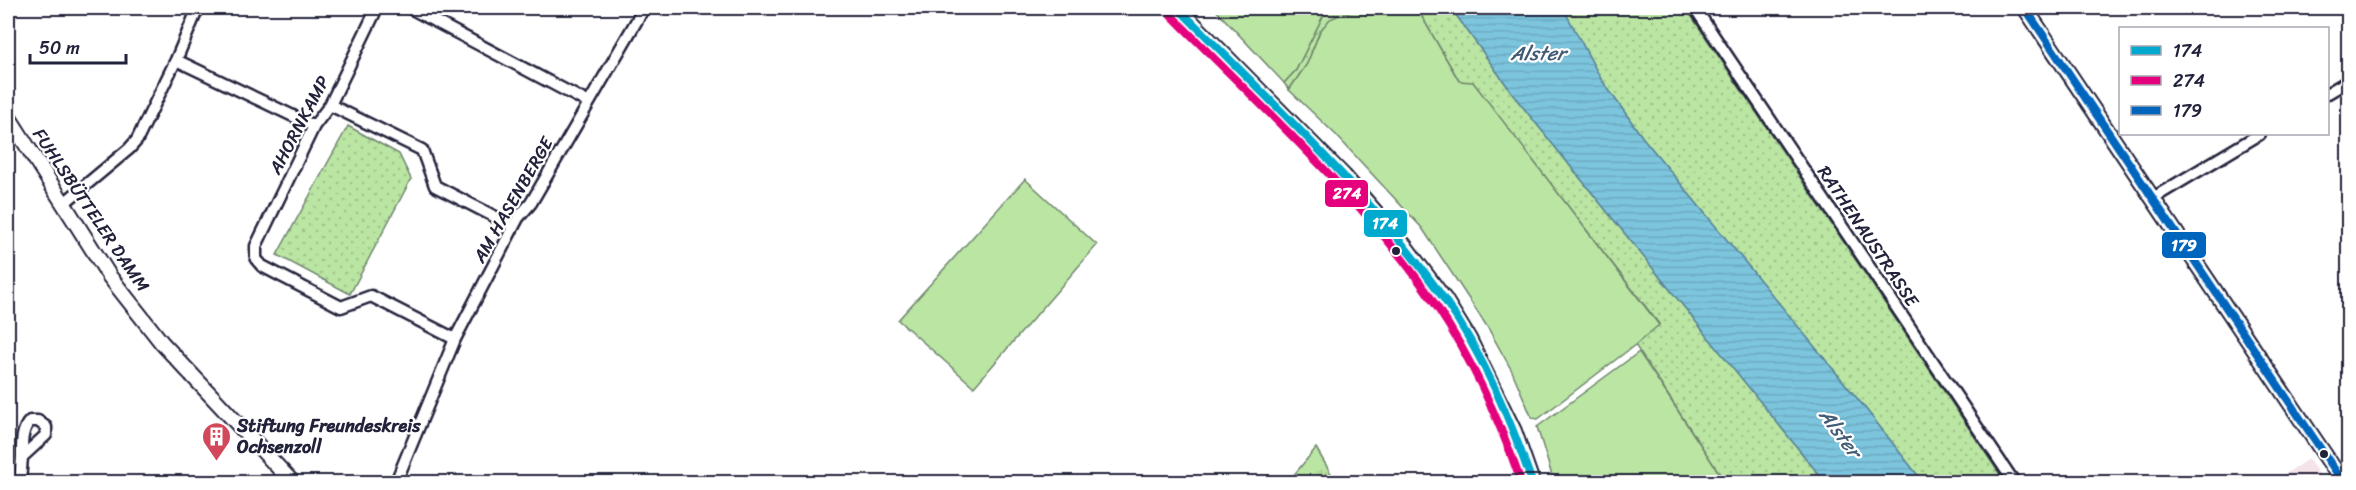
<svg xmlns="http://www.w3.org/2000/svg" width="2356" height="490" font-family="Sriracha,sans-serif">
	<defs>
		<pattern id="grass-tufts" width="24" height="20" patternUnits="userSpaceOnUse" patternTransform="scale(1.5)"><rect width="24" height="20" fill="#bae5a2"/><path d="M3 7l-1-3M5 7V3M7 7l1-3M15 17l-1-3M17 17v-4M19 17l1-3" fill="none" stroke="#a0c48c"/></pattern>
		<pattern id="park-dots" width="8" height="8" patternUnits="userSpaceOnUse" patternTransform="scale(1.5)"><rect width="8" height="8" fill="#bae5a2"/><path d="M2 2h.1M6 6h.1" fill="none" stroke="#a0c48c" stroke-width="1.8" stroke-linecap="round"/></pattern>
		<pattern id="water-rules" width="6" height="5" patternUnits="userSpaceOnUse" patternTransform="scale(1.5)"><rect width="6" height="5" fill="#7cc5dd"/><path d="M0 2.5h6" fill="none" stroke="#6ba9bf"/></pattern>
	</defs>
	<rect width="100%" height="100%" fill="#fff"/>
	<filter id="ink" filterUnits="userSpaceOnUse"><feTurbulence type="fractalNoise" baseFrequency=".0167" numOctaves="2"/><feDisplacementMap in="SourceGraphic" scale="12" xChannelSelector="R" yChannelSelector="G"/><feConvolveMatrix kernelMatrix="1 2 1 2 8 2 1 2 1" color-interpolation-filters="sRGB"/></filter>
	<g filter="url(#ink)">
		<path fill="#f4e4ea" d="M2308,459L2325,482H2273Z"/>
		<path fill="url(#grass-tufts)" stroke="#6e846e" stroke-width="1.5" d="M1316,448L1336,482H1288Z"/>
		<path fill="url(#park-dots)" stroke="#6e846e" stroke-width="1.5" d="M1337,8H1451L1518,101L1825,482H1725L1635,345L1659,324L1473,83L1459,81L1418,10L1320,31L1307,64L1289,90L1284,83L1296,70L1324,14Z
			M1563,8H1686L2005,482H1923L1865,408L1643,138L1601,79Z
			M348,126L399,154L411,179L350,294L277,255Z"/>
		<path fill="#bae5a2" stroke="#6e846e" stroke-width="1.5" d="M1214,8H1337L1324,14L1296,70L1284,83Z
			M1369,8L1418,10L1459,81L1473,82L1659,325L1635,345L1538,419L1532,418L1512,371L1488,328L1422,228L1335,134L1289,90L1307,64L1320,31L1330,19L1342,14Z
			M1025,179L1097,245L974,387L898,320Z
			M1639,352L1725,482H1554L1537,427Z"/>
		<path fill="url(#water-rules)" stroke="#58849c" stroke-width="1.5" d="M1451,8H1563L1601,79L1643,138L1865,408L1923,482H1825L1518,101Z"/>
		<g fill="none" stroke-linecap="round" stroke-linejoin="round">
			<defs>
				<path id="minor" d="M377,8L330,105L314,126L256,246V259L262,266L341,307L371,296L455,339
					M410,8L589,103
					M1695,8L2014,482
					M176,60L314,126
					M2328,93L2348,81
					M330,105L422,150L435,186L513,226
					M2153,198L2260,134
					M63,204L129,149L137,140L176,60L198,8
					M20,482L22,457L46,435V427L38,421H30C21,430 22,445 22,457
					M396,482L455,339L518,218L531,203L644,8"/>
				<path id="tertiary" d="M1178,8L1344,176L1404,245L1445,300L1469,339L1514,431L1532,482
					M2025,8L2343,482
					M8,116L110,277L162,343L292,482"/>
			</defs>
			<use href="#minor" stroke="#22223b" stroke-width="15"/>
			<use href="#tertiary" stroke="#22223b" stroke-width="18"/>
			<use href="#minor" stroke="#fff" stroke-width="10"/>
			<use href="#tertiary" stroke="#fff" stroke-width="14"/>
			<defs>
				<path id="bus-1" d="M1178,8C1270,101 1368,191 1444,299C1483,354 1510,419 1532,482"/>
				<path id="bus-2" d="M1171,15C1260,106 1367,201 1437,307C1473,361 1500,422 1521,482"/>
				<path id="bus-3" d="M2025,8L2343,482"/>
			</defs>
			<use href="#bus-1" stroke="#fff" stroke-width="12"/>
			<use href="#bus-2" stroke="#fff" stroke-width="12"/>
			<use href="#bus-3" stroke="#fff" stroke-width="12"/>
			<use href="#bus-1" stroke="#00a9ce" stroke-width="8"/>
			<use href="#bus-2" stroke="#e5007d" stroke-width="8"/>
			<use href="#bus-3" stroke="#0065bd" stroke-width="8"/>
		</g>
	</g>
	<defs>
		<symbol id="building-pin" viewBox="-11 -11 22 30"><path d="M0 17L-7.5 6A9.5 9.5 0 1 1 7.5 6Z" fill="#d1495b" stroke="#fff"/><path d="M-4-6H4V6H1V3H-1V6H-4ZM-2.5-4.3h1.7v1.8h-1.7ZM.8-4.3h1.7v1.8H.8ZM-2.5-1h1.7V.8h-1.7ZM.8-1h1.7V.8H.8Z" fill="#fff"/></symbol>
	</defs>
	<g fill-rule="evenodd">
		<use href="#building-pin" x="200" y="420" width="33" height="45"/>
	</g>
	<g fill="#22223b" stroke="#fff" stroke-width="2">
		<circle cx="1396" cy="251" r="5"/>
		<circle cx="2324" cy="454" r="5"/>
	</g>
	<g text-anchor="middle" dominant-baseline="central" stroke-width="4.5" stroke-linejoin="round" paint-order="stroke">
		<g font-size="18" fill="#22223b" stroke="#fff">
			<text transform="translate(299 125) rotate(-62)">AHORNKAMP</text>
			<text transform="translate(513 200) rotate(-60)">AM HASENBERGE</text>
			<text transform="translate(91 210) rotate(56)">FUHLSBÜTTELER DAMM</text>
			<text transform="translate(1868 236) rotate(56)">RATHENAUSTRASSE</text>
		</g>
		<g font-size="18" font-weight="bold" fill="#22223b" stroke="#fff" text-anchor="start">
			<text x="237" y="426">Stiftung Freundeskreis<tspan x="237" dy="21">Ochsenzoll</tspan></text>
		</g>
		<g font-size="20" font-style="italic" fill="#425b74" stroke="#fff">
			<text x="1538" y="53">Alster</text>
			<text transform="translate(1840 433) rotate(53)">Alster</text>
		</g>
	</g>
	<g stroke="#fff" stroke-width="2">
		<rect x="1324" y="179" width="45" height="29" rx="6" fill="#e5007d"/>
		<rect x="1363" y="209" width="45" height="29" rx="6" fill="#00a9ce"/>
		<rect x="2161" y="231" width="46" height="28" rx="6" fill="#0065bd"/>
	</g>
	<g font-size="16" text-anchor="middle" font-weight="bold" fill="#fff">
		<text x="1347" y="199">274</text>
		<text x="1385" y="229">174</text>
		<text x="2184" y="251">179</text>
	</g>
	<rect width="2356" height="490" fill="none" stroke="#fff" stroke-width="30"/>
	<rect x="15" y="15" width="2326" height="460" fill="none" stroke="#22223b" stroke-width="2" filter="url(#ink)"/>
	<rect x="2119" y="27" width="210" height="108" fill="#ffffff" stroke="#a7a7b1" stroke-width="1.5"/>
	<rect x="2131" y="46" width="30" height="9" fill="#00a9ce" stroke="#a7a7b1" stroke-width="1.5"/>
	<text x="2173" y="57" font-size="18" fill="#22223b">174</text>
	<rect x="2131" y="76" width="30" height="9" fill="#e5007d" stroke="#a7a7b1" stroke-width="1.5"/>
	<text x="2173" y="87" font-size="18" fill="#22223b">274</text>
	<rect x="2131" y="106" width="30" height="9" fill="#0065bd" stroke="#a7a7b1" stroke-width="1.5"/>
	<text x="2173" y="117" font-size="18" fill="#22223b">179</text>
	<path d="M30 54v9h96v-9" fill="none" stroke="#22223b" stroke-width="3"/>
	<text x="39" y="54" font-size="18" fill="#22223b" stroke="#ffffff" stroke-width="4.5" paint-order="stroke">50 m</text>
</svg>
